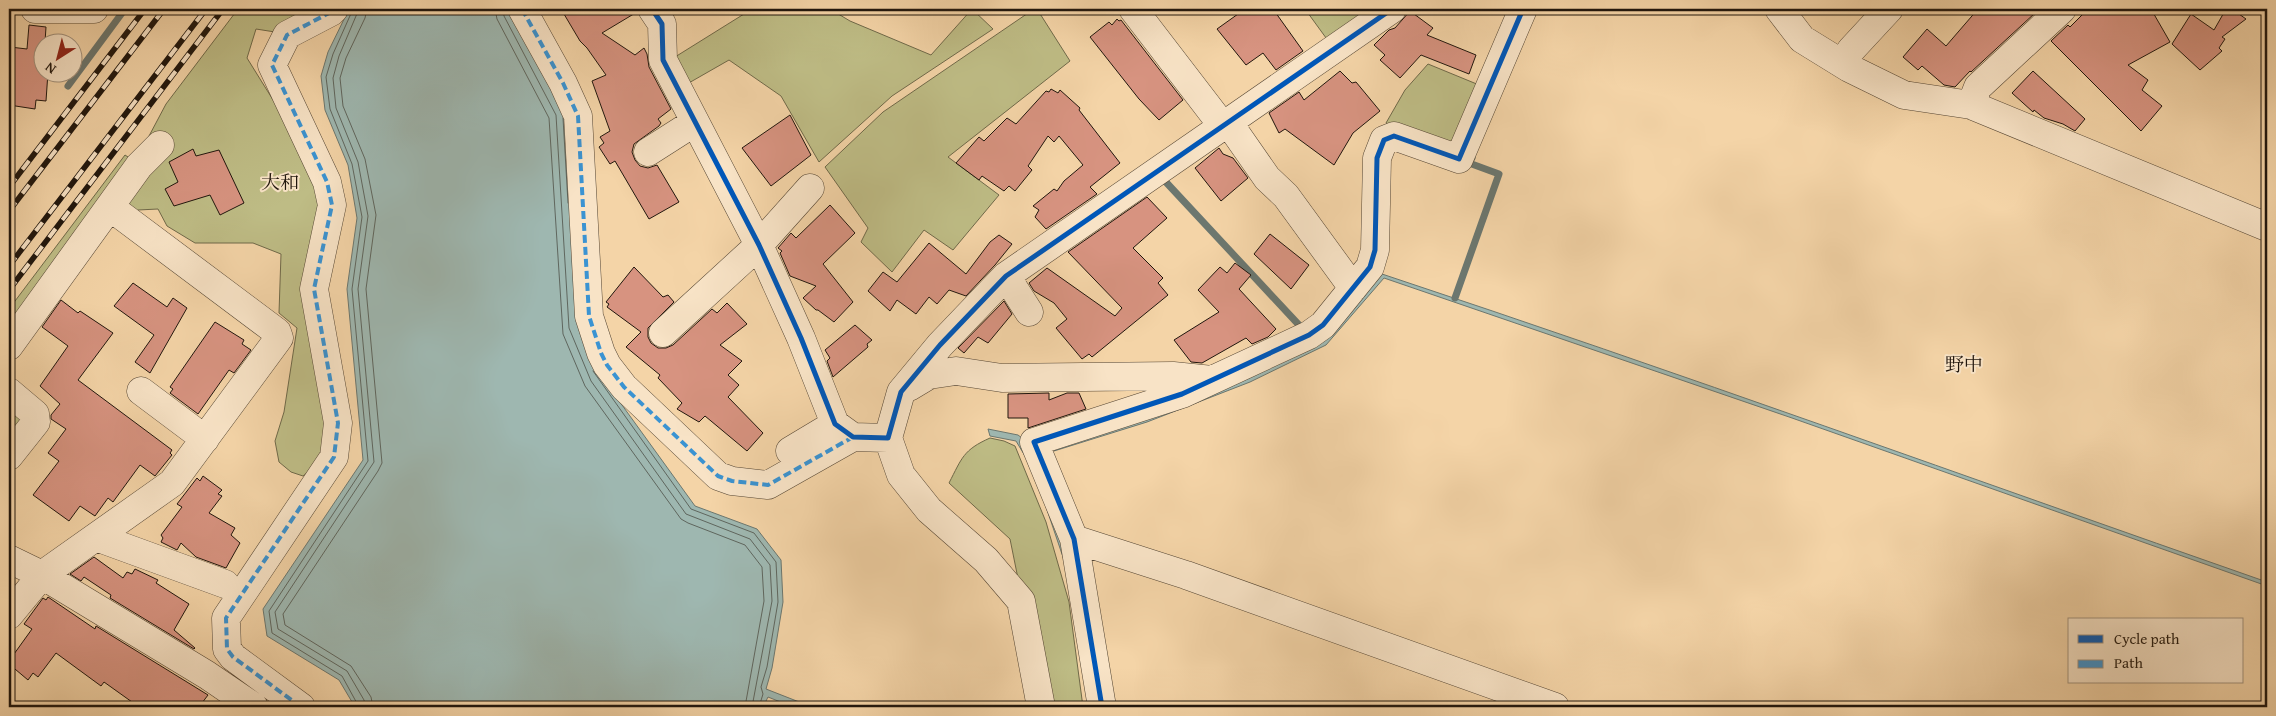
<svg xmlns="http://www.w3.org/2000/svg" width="2276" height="716" font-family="'Gentium Book Plus','Noto Serif JP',serif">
	<rect width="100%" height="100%" fill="#f4d4a7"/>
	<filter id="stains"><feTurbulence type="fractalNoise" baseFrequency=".004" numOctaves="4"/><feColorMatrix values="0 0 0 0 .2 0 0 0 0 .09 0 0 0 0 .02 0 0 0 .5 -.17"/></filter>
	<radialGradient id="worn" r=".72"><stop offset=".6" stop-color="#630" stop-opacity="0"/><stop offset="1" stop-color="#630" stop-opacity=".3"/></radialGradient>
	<path fill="#bebc85" stroke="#6f6949" d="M238,9H324L275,32L256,29L247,58L306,153L321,210L329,410L325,447L313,468L303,476L291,472L279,462L275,441L284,412L297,328L279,313L281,254L253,243H195L167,226L158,209L138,210L132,216L119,205L140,153L166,104Z
		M752,9H830L850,21L931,55L972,9L993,29L892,96L819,162L781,96L729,60L687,84L675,57Z
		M1034,9H1037L1070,61L948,157L999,195L953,250L924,230L892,272L861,242L868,228L825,167L883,112Z
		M1305,9H1374L1329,42Z
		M1428,64L1484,87L1455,148L1386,123L1405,90Z
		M125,155L134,161L9,332V309Z
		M9,403L25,424L9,444Z
		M990,438L1004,441L1015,446L1046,522L1069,602L1083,707H1044L1010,539L949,483C962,458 963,450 990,438Z"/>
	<path fill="#9eb7b0" stroke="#6c776f" d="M349,9H513L567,112L601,376L695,506L757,529L781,560L783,602L772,668L766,689L812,707H793L768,697L763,707H355L339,680L267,636L263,609L363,460L347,289L357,218L348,165L325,110L321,76L328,52Z
		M1382,274C1678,372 1972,479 2267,582V586L1792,418L1384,278L1326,345L1250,382L1147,422L1054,451L1053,447L1249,378L1322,342Z
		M988,429L1018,435L1026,441L1070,563L1066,566L1041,492L1028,461L1016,441L990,436Z"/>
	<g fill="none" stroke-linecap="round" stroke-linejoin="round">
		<path stroke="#5f665e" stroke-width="1" d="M353,9L333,54L326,77L330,109L352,164L362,217L352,289L368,461L269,611L272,633L342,676L359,707
			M359,9L339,56L333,78L336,108L358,162L368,216L358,289L374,462L275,612L278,629L347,671L364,700L365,707
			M367,9L365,18L346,58L340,78L343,106L365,159L376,215L366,289L382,463L378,471L283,614L285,625L351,666L371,697L373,707
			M495,9L497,19L549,118L563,334L585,386L681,519L688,523L745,545L762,567L764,601L745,707
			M503,9L504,16L556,115L569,328L591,381L686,514L750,539L770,565L772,601L752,707
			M563,118L568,203
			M593,371L691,509L754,533L776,562L778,602L767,667L761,687L763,694L759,707"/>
		<path stroke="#6c776f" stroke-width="7" d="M68,86L125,9
			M1164,180L1299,325
			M1455,298L1499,174L1469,163L1472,158"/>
	</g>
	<path fill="#d79380" stroke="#20160d" d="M561,9H637V12L602,33L635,55L644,48L647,54L649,67L671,109L658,119L661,123L659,126L634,144L632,152L635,160L640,166L648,168L657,165L679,202L649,219L615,161L610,164L599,147L604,143L600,137L610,131L592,81L606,75L587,48L580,41Z
		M1245,9H1273L1303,51L1276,70L1263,53L1246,65L1217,29Z
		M1978,9H2031L2035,13L1971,72L1970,71L1955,87L1944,85L1922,66L1918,70L1903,57L1927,29L1946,46Z
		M2088,9H2151L2170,42L2128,65L2148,80L2142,90L2162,106L2141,131L2051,41L2068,25L2070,27Z
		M2226,9H2232L2246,19L2222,37L2225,39L2219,48L2222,51L2200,70L2172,44L2191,14L2214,30Z
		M1410,11L1433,28L1427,35L1476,55L1469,74L1421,55L1400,78L1380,60L1385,55L1374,45L1389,30L1395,28Z
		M1117,19L1119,21L1121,20L1183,100L1159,120L1139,99L1090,37L1109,22L1112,25Z
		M29,25L46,27L45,42H42V72H48L46,101L36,100L35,109L9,105L10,47L27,49Z
		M1340,71L1352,83L1356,82L1380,111L1353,133L1334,165L1285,129L1279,133L1269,113L1299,92L1304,100Z
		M2033,71L2085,119L2075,131L2063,124L2044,118L2034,110L2033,112L2012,93Z
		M1051,89L1058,93L1060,90L1080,108L1079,110L1120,163L1090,187L1097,194L1046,229L1035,217L1039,210L1033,206L1054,189L1057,191L1064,181L1083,165L1059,136L1054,142L1048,136L1028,166L1032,170L1015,191L1009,186L1004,191L982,176L979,180L956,163L979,137L984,141L1007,118L1016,124L1046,91L1049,92Z
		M790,115L811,155L771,186L742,148Z
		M1219,148L1223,154L1233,158L1248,178L1221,201L1195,168Z
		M193,149L196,156L219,150L244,203L220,215L210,195L174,206L165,189L178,182L169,162Z
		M1147,197L1167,218L1133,248L1163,278L1158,283L1168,295L1092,357L1089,354L1082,359L1056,328L1067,319L1054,303L1034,291L1029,283L1047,268L1115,316L1122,308L1068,252Z
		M830,205L855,233L823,264L853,302L834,322L818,310H816L803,298L816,286L790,276L780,253L782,251L778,248L791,233L796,238Z
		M1270,234L1309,265L1291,289L1254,254Z
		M999,235L1012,244L995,265L966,296L949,290L937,304L929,297L916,314L897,300L890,311L868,291L883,272L897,282L929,243L966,274L990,242Z
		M1235,263L1251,275L1239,289L1276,329L1268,337L1252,344L1246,338L1202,363L1191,362L1174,340L1219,312L1198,290L1220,267L1227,273Z
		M634,267L663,297L668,295L674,302L648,328V337L651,343L658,348H666L673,345L712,309L717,313L727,303L747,324L720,345L742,361L728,375L739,385L728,397L763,433L747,451L705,416L699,422L677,409L682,403L658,378L660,375L626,347L641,332L607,307L609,304L606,302Z
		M133,283L167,307L173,298L187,308L150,373L135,362L154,335L114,306Z
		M61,300L78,313L80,311L113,333L78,380L172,450L170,453L172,455L155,476L140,465L113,502L108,498L95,516L80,506L69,521L33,495L59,461L48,453L66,429L51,419V415L60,404L40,386L68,346L42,327Z
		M1004,301L1012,314L988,343L978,337L964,353L958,348Z
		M215,322L244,340L242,344L251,350L234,373L229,370L198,414L170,393L173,389L170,387Z
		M855,325L872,340L867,344L868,347L833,377L827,361L830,358L825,350Z
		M1049,393V400L1067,393H1079L1086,409L1028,428V418H1008V394Z
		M203,476L222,490L218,494L222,496L209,513L235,528L231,535L240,543L226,568L196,557L181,543L177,550L161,542L163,538L161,535L182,507L177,504L197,478L200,481Z
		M94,557L123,578L127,572L132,574L135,569L158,580L156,583L189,604L174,630L195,648L194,649L110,598L111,595L84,577L81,581L70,574Z
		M48,597L95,629L96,626L208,695L199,707H139L104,682L101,686L56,653L38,677L33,673L28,680L9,664V661L32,629L24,624L43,598L46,600Z"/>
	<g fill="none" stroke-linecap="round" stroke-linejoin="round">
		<defs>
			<path id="minor" d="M35,9H94
				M522,9L563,83L578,116L589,316L601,353L607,365L624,387L718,476L732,481L768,485L853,437L888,438L901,392L940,345L1006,276L1392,9
				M652,9L662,24L663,60L759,245L801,338L835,424L853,437
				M1133,9L1222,125
				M1779,9L1802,39L1849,68L1904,95L1971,105L2267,227
				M1851,50L1889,9
				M1971,105L1978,87L2062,9
				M1228,122L1267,178L1286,196L1353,288
				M648,152L695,122
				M1006,276L1029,312
				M663,333L759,245L810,188
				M9,346L139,166L160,145
				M909,387L929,375L956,371L1002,378L1173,376L1212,380
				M141,391L205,439
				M9,392L35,414L36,422L9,456
				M888,438L901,475L929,510L986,560L1021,601L1041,707
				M790,451L835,424
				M96,537L225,584
				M1074,539L1186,575L1555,707
				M9,559L42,575L207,675L254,707
				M9,615L42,575L172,483L279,338L277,332L110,207
				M301,707L233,657L227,649L226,618L334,457L338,423L314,289L332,205L327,182L272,65L287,35L331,12L334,9
				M1102,707L1074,539L1034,442L1182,394L1309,335L1323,325L1370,267L1375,250L1377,158L1384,140L1394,136L1459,159L1523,9"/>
		</defs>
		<use href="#minor" stroke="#554634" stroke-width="29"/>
		<use href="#minor" stroke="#f8e3c6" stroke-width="28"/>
		<defs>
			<path id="rail" d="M9,187L145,9
				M9,211L164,9
				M9,266L206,9
				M9,290L223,9"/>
		</defs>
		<use href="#rail" stroke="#20160d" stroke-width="5.5"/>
		<use href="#rail" stroke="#f8e3c6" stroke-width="4" stroke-dasharray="11" stroke-linecap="butt"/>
		<path stroke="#3a93d2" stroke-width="4" stroke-dasharray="8 4" stroke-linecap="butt" d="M522,9L563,83L578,116L589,316L601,353L607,365L624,387L718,476L732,481L768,485L853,437
			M301,707L233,657L227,649L226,618L334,457L338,423L314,289L332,205L327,182L272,65L287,35L331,12L334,9"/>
		<defs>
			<path id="cycleway" d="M652,9L662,24L663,60L759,245L801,338L835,424L853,437L888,438L901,392L940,345L1006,276L1392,9
				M1102,707L1074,539L1034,442L1182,394L1309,335L1323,325L1370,267L1375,250L1377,158L1384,140L1394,136L1459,159L1523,9"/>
		</defs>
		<use href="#cycleway" stroke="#f8e3c6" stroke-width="8"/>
		<use href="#cycleway" stroke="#0057b8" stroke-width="5"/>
	</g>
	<g text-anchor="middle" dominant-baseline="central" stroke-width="4" stroke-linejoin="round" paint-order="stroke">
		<g font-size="19" fill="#20160d" stroke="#f8e3c6">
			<text x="280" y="182">大和</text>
			<text x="1964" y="364">野中</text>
		</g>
	</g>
	<rect width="2276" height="716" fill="none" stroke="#f4d4a7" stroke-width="30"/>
	<rect x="10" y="10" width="2256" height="696" fill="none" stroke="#20160d" stroke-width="2.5"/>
	<rect x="15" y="15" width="2246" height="686" fill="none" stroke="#20160d"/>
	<rect x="2068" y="618" width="175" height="65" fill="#f8e3c6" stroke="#a2917c"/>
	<rect x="2078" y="635" width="25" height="8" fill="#0057b8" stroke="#a2917c"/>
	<text x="2114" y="644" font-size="15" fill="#20160d">Cycle path</text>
	<rect x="2078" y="660" width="25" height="8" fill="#3a93d2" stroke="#a2917c"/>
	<text x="2114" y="668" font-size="15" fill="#20160d">Path</text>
	<g transform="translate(58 58) rotate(216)"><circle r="24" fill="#f8e3c6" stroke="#a2917c"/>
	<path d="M0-4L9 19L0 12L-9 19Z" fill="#8f2418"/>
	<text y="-8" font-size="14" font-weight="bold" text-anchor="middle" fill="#20160d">N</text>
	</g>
	<rect width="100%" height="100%" filter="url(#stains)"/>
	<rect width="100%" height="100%" fill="url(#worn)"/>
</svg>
